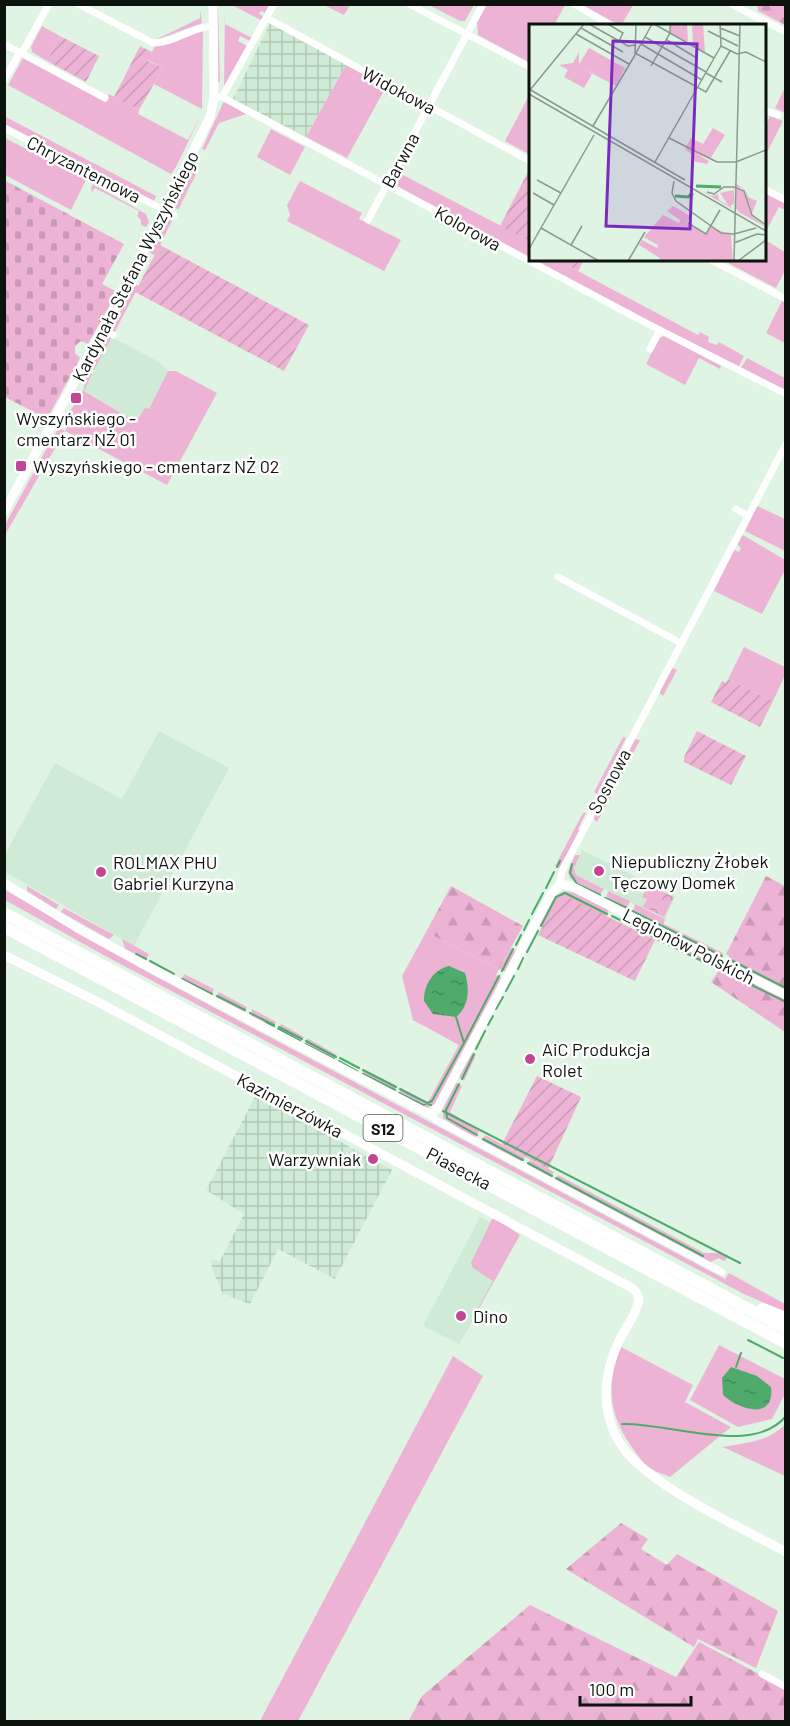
<svg xmlns="http://www.w3.org/2000/svg" width="790" height="1726" font-family="Barlow,sans-serif">
	<defs>
		<pattern id="industrial-grid" width="8" height="8" patternUnits="userSpaceOnUse" patternTransform="scale(1.5)"><rect width="8" height="8" fill="#cfebd5"/><path d="M0 4h8M4 0v8" fill="none" stroke="#b1c9b6"/></pattern>
		<pattern id="forest-firs" width="22" height="20" patternUnits="userSpaceOnUse" patternTransform="scale(1.5)"><rect width="22" height="20" fill="#edb3d4"/><path d="M5 1l3.5 6h-7zM16 11l3.5 6h-7z" fill="#ca99b5"/></pattern>
		<pattern id="cemetery-stones" width="16" height="16" patternUnits="userSpaceOnUse" patternTransform="scale(1.5)"><rect width="16" height="16" fill="#edb3d4"/><path d="M2 7V4a2 2 0 0 1 4 0v3zM10 15v-3a2 2 0 0 1 4 0v3z" fill="#ca99b5"/></pattern>
		<pattern id="park-crowns" width="20" height="18" patternUnits="userSpaceOnUse" patternTransform="scale(1.5)"><rect width="20" height="18" fill="#edb3d4"/><path d="M2 6a3 3 0 1 1 6 0M12 15a3 3 0 1 1 6 0" fill="none" stroke="#ca99b5"/></pattern>
		<pattern id="garden-furrows" width="10" height="10" patternUnits="userSpaceOnUse" patternTransform="scale(1.5)"><rect width="10" height="10" fill="#edb3d4"/><path d="M-1 1l2-2M0 10L10 0M9 11l2-2" fill="none" stroke="#ca99b5"/></pattern>
		<pattern id="water-ripples" width="26" height="14" patternUnits="userSpaceOnUse" patternTransform="scale(1.5)"><rect width="26" height="14" fill="#4eab6c"/><path d="M2 4q2-2 4 0t4 0M15 11q2-2 4 0t4 0" fill="none" stroke="#3f8a57"/></pattern>
	</defs>
	<rect width="100%" height="100%" fill="#dff4e3"/>
	<path fill="#cfebd5" d="M112,337L159,362L168,371L149,410L136,422L84,390Z
		M159,731L229,768L134,946L5,872V854L55,763L122,799Z
		M582,850L675,896L665,919L576,875L574,868Z
		M480,1217L518,1238L459,1344L423,1326Z"/>
	<path fill="url(#industrial-grid)" d="M270,23L346,65L306,137L233,99Z
		M256,1095L392,1170L335,1279L278,1249L250,1304L223,1294L212,1269L211,1259L220,1261L244,1214L206,1190Z"/>
	<path fill="#edb3d4" d="M232,5H269L265,13L261,11L259,14L263,16L261,20Z
		M324,5H350L344,15Z
		M429,5L474,4V5L465,21H460Z
		M486,5H565L554,25L530,26V63L478,35L477,22Z
		M582,5H633L621,26Z
		M218,7L220,82H218L217,8Z
		M225,7V24L252,38L250,41L240,36L238,41L249,47L224,93Z
		M200,10L202,23L153,41L200,18Z
		M42,26L60,36L47,61L32,52L31,47Z
		M203,30L202,109L154,84L163,68L148,60L155,46Z
		M23,58L105,102L109,94L139,110L138,114L188,140L201,115L176,167L171,174L8,85Z
		M346,65L386,87L347,158L306,137Z
		M785,88V113L775,108Z
		M530,94V151L529,154L505,141Z
		M224,101L246,114L219,123L205,150L202,149Z
		M4,116L156,196L154,201L5,124Z
		M770,116L783,121L765,156V127Z
		M271,129L305,147L290,175L257,157Z
		M5,138L86,180L71,210L5,175Z
		M397,172L530,241V259L395,185L393,181Z
		M194,173L196,174L178,210L174,205L190,174Z
		M300,181L362,213L359,219L401,240L384,271L287,221L290,215L287,205Z
		M93,184L146,214L149,222L146,227L141,225V220L137,216L139,211L95,188L92,192L91,188Z
		M765,192L785,203V210L779,207L767,229L765,227Z
		M169,220L172,221L155,255L150,253Z
		M765,240L785,252V271L776,288L728,263L730,260H764Z
		M532,260H557L698,335L700,332L709,337L708,342L717,345L719,342L744,356L738,368Z
		M135,284L139,286L114,333L110,331Z
		M782,301L785,302V343L766,333Z
		M108,335L112,337L94,370L90,368Z
		M664,336L721,366L720,369L699,358L685,385L646,364L659,338Z
		M747,358L785,378V390L741,368Z
		M168,371H176L217,393L167,485L65,431L5,535V525L54,435L59,428L65,431L67,427L62,424L83,391L88,372L92,374L84,391L136,422L145,408L149,409Z
		M757,506L785,519V551L745,531Z
		M743,535L785,560V570L762,614L714,591L734,550L739,552L741,548L737,544Z
		M744,647L785,667V675L773,701L728,679Z
		M672,668L677,670L663,696L659,692Z
		M623,737L626,738L597,794L594,792Z
		M635,739L640,740L618,782L614,779Z
		M607,791L613,793L597,822L593,818Z
		M583,813H586L578,829L580,831L559,868L555,866Z
		M575,855H580L574,868L576,875L604,889L599,896L570,878L568,872Z
		M27,886L59,905L56,909L27,891Z
		M5,890L151,974L725,1279L729,1273L785,1304V1312L744,1294L109,958L5,900Z
		M564,891L575,893L609,910L606,916L543,927L539,925L554,897Z
		M608,891L630,901L627,908L606,899Z
		M635,904L665,919L664,924L723,953L721,957L633,913Z
		M64,908L114,935L109,939L61,912Z
		M639,925L720,966L717,970L636,930Z
		M426,932L499,969L511,948L516,951L505,972L499,969L496,975L502,978L435,1104L427,1108L398,1095L401,1088L428,1102L459,1045L413,1020L402,976Z
		M122,939L149,954L146,959L125,949Z
		M184,974L214,989L212,994L182,980Z
		M219,992L247,1007L245,1012L216,997Z
		M252,1009L276,1022L273,1027L251,1017Z
		M281,1024L304,1037L299,1043L278,1030Z
		M307,1038L337,1055L332,1060L305,1046Z
		M472,1053L476,1055L464,1081L459,1077Z
		M363,1069L397,1086L393,1092L362,1076Z
		M456,1083L462,1086L450,1112L479,1131L475,1139L443,1118V1109Z
		M485,1135L525,1157L521,1163L481,1142Z
		M530,1160L554,1172L550,1179L527,1166Z
		M558,1175L704,1253H722L728,1257L724,1261L719,1258L708,1263L555,1181Z
		M492,1219H497L520,1235L459,1344L493,1281L473,1268L471,1263Z
		M719,1345L785,1379V1394L772,1419L738,1427L690,1400Z
		M621,1347L693,1385L685,1402L731,1427L670,1477C663,1474 654,1471 648,1467C643,1464 640,1457 636,1453C610,1419 604,1388 621,1347Z
		M453,1356L483,1376L298,1721H260Z
		M785,1425V1476L723,1447C747,1443 766,1442 785,1425Z"/>
	<path fill="url(#forest-firs)" d="M757,5H785V25L758,11Z
		M766,876L785,886V1032L711,982L729,956L726,954Z
		M451,886L523,926L499,969L426,932Z
		M621,1523L648,1539L641,1549L667,1565L677,1554L778,1611L756,1668L698,1639L694,1647L566,1569Z
		M530,1605L676,1677L699,1642L785,1688V1721L408,1722L422,1696Z"/>
	<path fill="url(#cemetery-stones)" d="M4,180L124,244L102,284L117,292L88,344L81,341L75,346V353L80,358L47,419L5,397Z"/>
	<path fill="url(#park-crowns)" d="M649,885L674,897L664,917L643,907L647,899L642,897Z"/>
	<path fill="url(#garden-furrows)" d="M60,36L99,56L86,82L47,61Z
		M140,46L152,52L148,61L163,68L139,110L114,97Z
		M530,168V246L528,244L529,241L500,226Z
		M160,245L309,325L284,371L135,292Z
		M557,260H584L578,271Z
		M728,679L773,701L760,727L711,702L722,681L726,683Z
		M697,731L746,756L731,785L684,762V757Z
		M564,895L655,940L635,981L538,935L558,898Z
		M537,1076L581,1097L548,1169L502,1144Z"/>
	<path fill="url(#water-ripples)" d="M449,966L465,973C470,989 469,1007 456,1017L433,1014L424,1001C424,984 433,970 449,966Z
		M731,1367L757,1376L771,1387C775,1421 739,1410 723,1395L722,1378Z"/>
	<g fill="none" stroke-linecap="round" stroke-linejoin="round">
		<path stroke="#4eab6c" stroke-width="2" d="M572,864L570,873L577,884L600,895
			M557,867L560,861
			M546,888L554,872
			M605,898L627,908
			M632,911L722,956
			M532,914L543,893
			M612,916L632,926
			M541,926L556,897L565,893L607,914
			M637,929L786,1002
			M524,930L529,920
			M516,945L521,935
			M527,952L538,931
			M136,954L146,959
			M729,959L786,988
			M150,961L174,974
			M518,969L523,958
			M502,971L513,949
			M182,979L212,994
			M506,991L514,976
			M217,996L245,1010
			M496,1009L503,997
			M250,1013L274,1025
			M266,1022L274,1026
			M488,1025L493,1016
			M279,1027L302,1039
			M278,1029L300,1041
			M306,1041L336,1057
			M464,1043L499,976
			M305,1044L334,1059
			M476,1049L485,1031
			M340,1058L359,1068
			M339,1061L357,1071
			M363,1070L396,1087
			M363,1074L395,1090
			M462,1079L474,1054
			M459,1084L446,1110L447,1118L477,1135
			M400,1089L431,1105
			M399,1093L423,1105L432,1101L464,1043L456,1017
			M443,1111L740,1263
			M483,1139L523,1160
			M528,1163L552,1176
			M556,1178L703,1256
			M748,1340L783,1358
			M736,1367L741,1353
			M622,1424C668,1422 753,1457 786,1416"/>
		<path stroke="#fff" stroke-width="7" d="M78,4L153,43C175,43 191,27 213,26
			M409,4L530,67
			M574,4L612,26
			M731,4L786,32
			M267,18L530,161
			M4,44L105,98
			M22,53L49,4
			M4,80L20,52
			M214,97H222L646,323L786,394
			M222,97L274,4
			M764,110L778,115
			M4,128L174,215
			M764,189L786,200
			M368,220L483,4
			M711,260L786,299
			M103,330L113,335
			M650,349L660,330
			M736,509L748,516
			M558,577L681,643
			M560,884L562,871L786,444
			M431,1115L436,1120L722,1272
			M762,1674L786,1687"/>
		<path stroke="#fff" stroke-width="9" d="M4,512L133,273L210,117L214,97L213,4
			M4,883L79,929L145,965L431,1115L438,1107L551,894L560,884L571,886L786,995
			M4,955L98,1002L632,1288C637,1292 640,1297 638,1304C634,1317 625,1329 619,1341C602,1376 600,1416 624,1449C652,1487 742,1528 786,1552"/>
		<path stroke="#fff" stroke-width="12" d="M4,913L786,1329
			M4,927L786,1343
			M763,1309L786,1318"/>
	</g>
	<g fill="#c14696" stroke="#fff" stroke-width="2">
		<rect x="70" y="392" width="12" height="12" rx="3"/>
		<rect x="15" y="460" width="12" height="12" rx="3"/>
		<circle cx="599" cy="871" r="6"/>
		<circle cx="101" cy="872" r="6"/>
		<circle cx="530" cy="1059" r="6"/>
		<circle cx="373" cy="1159" r="6"/>
		<circle cx="461" cy="1316" r="6"/>
	</g>
	<g text-anchor="middle" dominant-baseline="central" stroke-width="5" stroke-linejoin="round" paint-order="stroke">
		<rect fill="#fff" stroke="#555a56" stroke-width="1.5" x="363.5" y="1115" width="39" height="26" rx="4.5"/>
		<g font-size="16" font-weight="bold" fill="#0c130d">
			<text x="383" y="1128">S12</text>
		</g>
		<g font-size="18" fill="#0c130d" stroke="#fff">
			<text transform="translate(399 90) rotate(28)">Widokowa</text>
			<text transform="translate(400 160) rotate(-62)">Barwna</text>
			<text transform="translate(84 169) rotate(27)">Chryzantemowa</text>
			<text transform="translate(468 228) rotate(29)">Kolorowa</text>
			<text transform="translate(135 266) rotate(-63)">Kardynała Stefana Wyszyńskiego</text>
			<text transform="translate(609 781) rotate(-62)">Sosnowa</text>
			<text transform="translate(689 946) rotate(27)">Legionów Polskich</text>
			<text transform="translate(290 1105) rotate(28)">Kazimierzówka</text>
			<text transform="translate(459 1168) rotate(28)">Piasecka</text>
		</g>
		<g font-size="18" fill="#0c130d" stroke="#fff" text-anchor="start">
			<text x="76" y="418" text-anchor="middle">Wyszyńskiego -<tspan x="76" dy="21">cmentarz NŻ 01</tspan></text>
			<text x="33" y="466">Wyszyńskiego - cmentarz NŻ 02</text>
			<text x="611" y="861">Niepubliczny Żłobek<tspan x="611" dy="21">Tęczowy Domek</tspan></text>
			<text x="113" y="862">ROLMAX PHU<tspan x="113" dy="21">Gabriel Kurzyna</tspan></text>
			<text x="542" y="1049">AiC Produkcja<tspan x="542" dy="21">Rolet</tspan></text>
			<text x="361" y="1159" text-anchor="end">Warzywniak</text>
			<text x="473" y="1316">Dino</text>
		</g>
	</g>
	<g transform="translate(529 24)">
		<rect width="237" height="237" fill="#dff4e3"/>
		<path d="M50,28V42L63,50L55,64L35,53L39,46L30,41L44,39ZM206,159L215,165L218,169L219,173L228,177L223,189L217,169L214,165L209,163L217,170L223,192L237,203L206,186L211,188L206,184ZM167,164L183,172L189,170L190,176L199,181L191,169L205,166V180L201,182L204,185Z" fill="#edb3d4"/>
		<path d="M141,0H158L159,18L141,9ZM163,0H174L176,28L164,21ZM184,104L196,111L181,135L168,130L180,137L178,140L163,137L165,132L156,125L162,114L174,120ZM144,182L161,192L158,199L177,210L182,203L202,211L204,237H129L131,234L110,221L113,216L128,224L129,221L115,213L134,191L150,199L151,196L138,187Z" fill="#edb3d4"/>
		<path d="M60,24L96,44L87,62L49,42Z" fill="#edb3d4"/>
		<path fill="none" stroke="#4eab6c" stroke-width="3" d="M167,162L192,163M146,172L159,173L164,169"/>
		<path fill="none" stroke="#8b9a8d" stroke-width="1.5" d="M60,0L99,22L106,21M79,0L94,9L90,17M125,0L141,9M191,0L192,22M52,4L94,28M191,4L211,12M179,7L209,22M141,9L185,34M47,10L100,40M116,13L177,48M138,16L166,33M112,20L173,56M192,22L208,30L217,28L237,38M106,29L177,68L201,27M107,29L123,0M122,42L141,9V0M177,49L193,58M0,65L156,156M1,66L55,0M0,70L237,207M64,102L106,31L107,0M140,114L188,138H207L237,126M126,138L192,22M8,156L32,169M145,157L143,169L147,177L192,209L205,210M205,163L215,167L223,191L237,201M178,168L185,170L195,163H205M4,169L25,181M159,199L177,210L191,186M12,204L70,237M205,210L227,204M205,219L228,210L237,211M42,221L53,202M0,225L65,111M99,237L116,208M205,237L211,0M209,237L237,216"/>
		<path fill="#7b2cbf" fill-opacity="0.15" stroke="#7b2cbf" stroke-width="3" d="M84,17L168,20L161,205L77,202Z"/>
		<rect width="237" height="237" fill="none" stroke="#0c130d" stroke-width="3"/>
	</g>
	<rect width="790" height="1726" fill="none" stroke="#0c130d" stroke-width="12"/>
	<path d="M580 1696v9h111v-9" fill="none" stroke="#0c130d" stroke-width="3"/>
	<text x="589" y="1696" font-size="18" fill="#0c130d" stroke="#ffffff" stroke-width="4.5" paint-order="stroke">100 m</text>
</svg>
